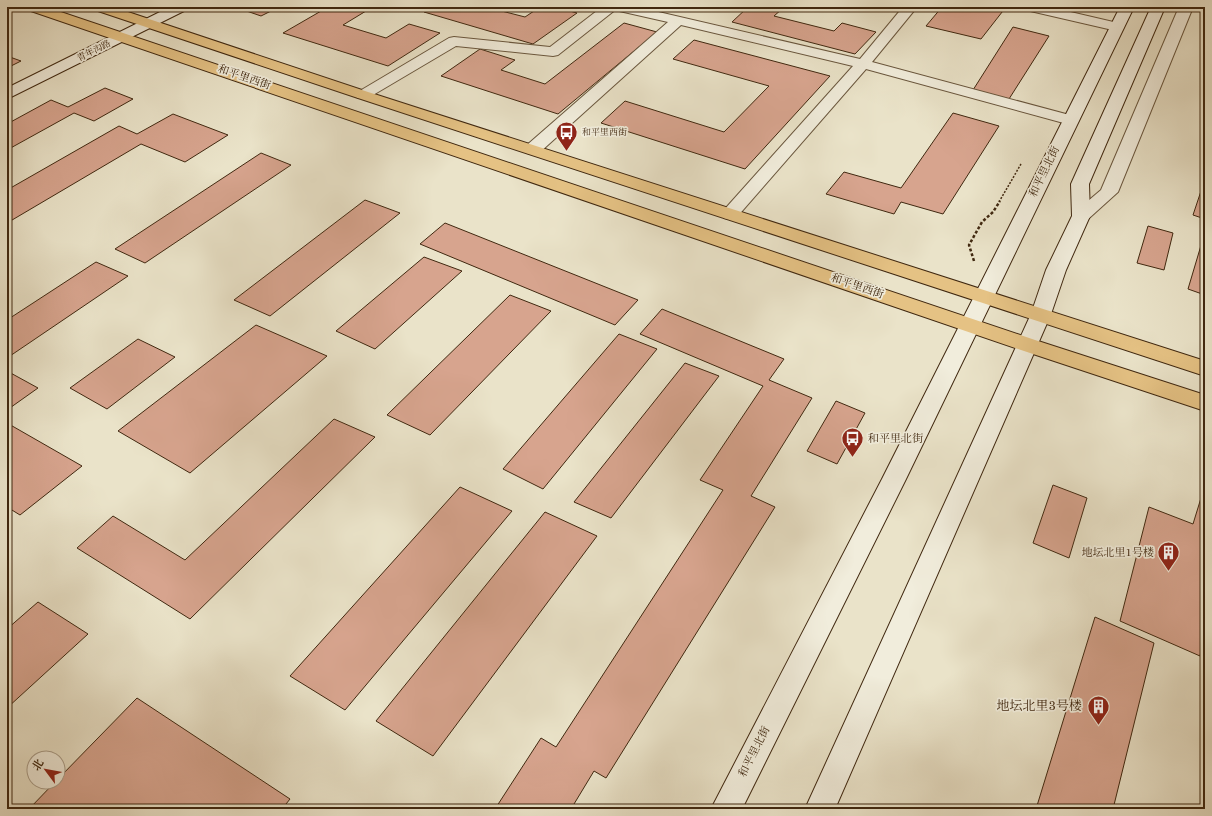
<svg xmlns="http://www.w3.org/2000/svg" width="1212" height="816" font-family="'Old Standard TT','Noto Serif SC',serif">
	<rect width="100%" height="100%" fill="#eae3c9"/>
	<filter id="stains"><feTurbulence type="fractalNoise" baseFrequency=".005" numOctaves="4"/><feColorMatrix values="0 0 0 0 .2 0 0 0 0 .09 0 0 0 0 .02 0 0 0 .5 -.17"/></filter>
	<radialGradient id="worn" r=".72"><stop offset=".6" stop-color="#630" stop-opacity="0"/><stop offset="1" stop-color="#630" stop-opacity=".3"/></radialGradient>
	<path fill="#d7a48e" stroke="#402810" d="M235,7H279L261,16Z
		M328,7H352L366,11L343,25L386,38L409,24L440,33L388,66L283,33Z
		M432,7H486L525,17L540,7H555L577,13L533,44L424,12Z
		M748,7H775L782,9L774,16L834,31L842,23L876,32L855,54L732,22Z
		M942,7H1006L981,39L926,26Z
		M624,23L657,32L558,114L441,76L480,49L515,60L501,70L545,84Z
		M1013,27L1049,36L1009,99L973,90Z
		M694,40L830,76L745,169L601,123L625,101L724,132L769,86L673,59Z
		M7,56L21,61L7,68Z
		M105,88L133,99L94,121L74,113L7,150V124L51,100L68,107Z
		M953,113L999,126L943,214L901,202L894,214L826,194L844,172L901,188Z
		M173,114L228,135L185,162L141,144L7,223V190L119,126L137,134Z
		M261,153L291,165L145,263L115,249Z
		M1205,179V219L1193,215Z
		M365,200L400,213L270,316L234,300Z
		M445,223L638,300L615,325L420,244Z
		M1148,226L1173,233L1164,270L1137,263Z
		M1205,232V295L1188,289Z
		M424,257L462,271L375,349L336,331Z
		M96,262L128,276L7,358V320Z
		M510,295L551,311L430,435L387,415Z
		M662,309L784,359L769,380L812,398L751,496L775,507L606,778L594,771L571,809H495L541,738L556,747L723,490L700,480L763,386L640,334Z
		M256,325L327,356L190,473L118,431Z
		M619,334L657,349L543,489L503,469Z
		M138,339L175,357L107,409L70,388Z
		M685,363L719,376L611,518L574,502Z
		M7,371L38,388L7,410Z
		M836,401L865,413L837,464L807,451Z
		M334,419L375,437L190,619L77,548L113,516L185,560Z
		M7,423L82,466L20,515L7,507Z
		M1053,485L1087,498L1069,558L1033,543Z
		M460,487L512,511L345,710L290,676Z
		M1201,498L1205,500V629L1200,656L1120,621L1149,507L1193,524Z
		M545,512L597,536L433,756L376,721Z
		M38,602L88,634L7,708V629Z
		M1095,617L1154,643L1113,809H1036Z
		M137,698L290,799L282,809H29L55,782H58V779Z"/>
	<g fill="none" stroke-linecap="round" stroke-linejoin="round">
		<defs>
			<path id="street" d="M602,7H637L860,59L903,7H917L872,62L1077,117L1079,120L1077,123L1071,125L866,69L736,218L730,219L724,218L721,214L724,210L853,66L681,25L539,153L533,154L527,153L525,149L527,145L668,22L615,10L558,55L553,56L456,46L368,98H358L355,95L358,92L449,38L454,37L550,47Z
				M1024,7H1049L1122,24L1124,27L1122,30L1117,31L1026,10Z
				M1179,7H1193L1118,192L1087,220L1081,221L1075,220L1072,216L1075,212L1101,190Z"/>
			<path id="secondary" d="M170,7H188L186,10L7,99V88Z
				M1120,7H1134L906,479L742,809H711L882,479Z
				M1151,7H1165L1089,184L1090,216L1066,270L1051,314L835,809H805L1031,314L1046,270L1072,216L1071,184Z"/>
			<path id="primary" d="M26,7H46L1035,340L1205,395V411L1021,350L28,10Z
				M93,7H113L368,92L1205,361V376L358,98L95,10Z"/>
		</defs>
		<use href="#street" stroke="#6a573e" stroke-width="2"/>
		<use href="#secondary" stroke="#402810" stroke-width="2"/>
		<use href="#primary" stroke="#402810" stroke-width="2"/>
		<path stroke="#402810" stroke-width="1.5" stroke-dasharray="2 1.5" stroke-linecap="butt" d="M999,202L1021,164"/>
		<path stroke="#402810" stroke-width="2.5" stroke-dasharray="3 2" stroke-linecap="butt" d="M974,261L969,245L982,222L993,212L1000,201"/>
		<use href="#street" fill="#f1eddc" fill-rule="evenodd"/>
		<use href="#secondary" fill="#f1eddc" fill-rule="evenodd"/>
		<use href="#primary" fill="#e5c284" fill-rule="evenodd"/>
	</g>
	<defs>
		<symbol id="bus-pin" viewBox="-11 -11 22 30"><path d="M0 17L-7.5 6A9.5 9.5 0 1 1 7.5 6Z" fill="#8f2418" stroke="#f1eddc"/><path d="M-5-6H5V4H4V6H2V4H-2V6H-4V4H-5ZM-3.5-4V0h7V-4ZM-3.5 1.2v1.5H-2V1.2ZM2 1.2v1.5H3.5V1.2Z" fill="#fff"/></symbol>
		<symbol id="building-pin" viewBox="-11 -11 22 30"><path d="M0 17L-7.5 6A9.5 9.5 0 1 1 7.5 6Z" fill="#8f2418" stroke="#f1eddc"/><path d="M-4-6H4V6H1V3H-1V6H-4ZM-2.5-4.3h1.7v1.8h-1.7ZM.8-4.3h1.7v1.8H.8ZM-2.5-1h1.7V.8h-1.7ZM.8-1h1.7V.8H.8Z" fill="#fff"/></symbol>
	</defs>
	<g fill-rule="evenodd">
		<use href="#bus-pin" x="554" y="120" width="25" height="34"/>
		<use href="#bus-pin" x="840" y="426" width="25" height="34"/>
		<use href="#building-pin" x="1156" y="540" width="25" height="34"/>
		<use href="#building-pin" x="1086" y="694" width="25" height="34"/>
	</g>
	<g text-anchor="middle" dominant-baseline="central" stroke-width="3.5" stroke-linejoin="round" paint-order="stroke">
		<g font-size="9" fill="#402810" stroke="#f1eddc">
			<text transform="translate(94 51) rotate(-27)">青年沟路</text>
		</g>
		<g font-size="9" fill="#402810" stroke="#f1eddc" text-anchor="start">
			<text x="582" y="132">和平里西街</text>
		</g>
		<g font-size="11" fill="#402810" stroke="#f1eddc">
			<text transform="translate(244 78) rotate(19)">和平里西街</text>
			<text transform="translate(1045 172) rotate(-64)">和平里北街</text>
			<text transform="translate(857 287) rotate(19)">和平里西街</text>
			<text transform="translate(755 752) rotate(-63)">和平里北街</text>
		</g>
		<g font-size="11" fill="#402810" stroke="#f1eddc" text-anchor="start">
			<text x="868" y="439">和平里北街</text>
			<text x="1154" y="553" text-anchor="end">地坛北里1号楼</text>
		</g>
		<g font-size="13" fill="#402810" stroke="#f1eddc" text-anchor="end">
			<text x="1082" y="706">地坛北里3号楼</text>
		</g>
	</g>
	<rect width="1212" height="816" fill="none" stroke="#eae3c9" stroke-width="24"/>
	<rect x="8" y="8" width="1196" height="800" fill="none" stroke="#402810" stroke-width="2"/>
	<rect x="12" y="12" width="1188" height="792" fill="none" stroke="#402810"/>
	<g transform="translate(46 770) rotate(302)"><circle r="19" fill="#f1eddc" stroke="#aa9e8a"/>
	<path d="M0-3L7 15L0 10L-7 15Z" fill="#8f2418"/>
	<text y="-6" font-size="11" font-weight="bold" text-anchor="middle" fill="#402810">北</text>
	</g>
	<rect width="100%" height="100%" filter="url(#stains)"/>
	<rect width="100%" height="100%" fill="url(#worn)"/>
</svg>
